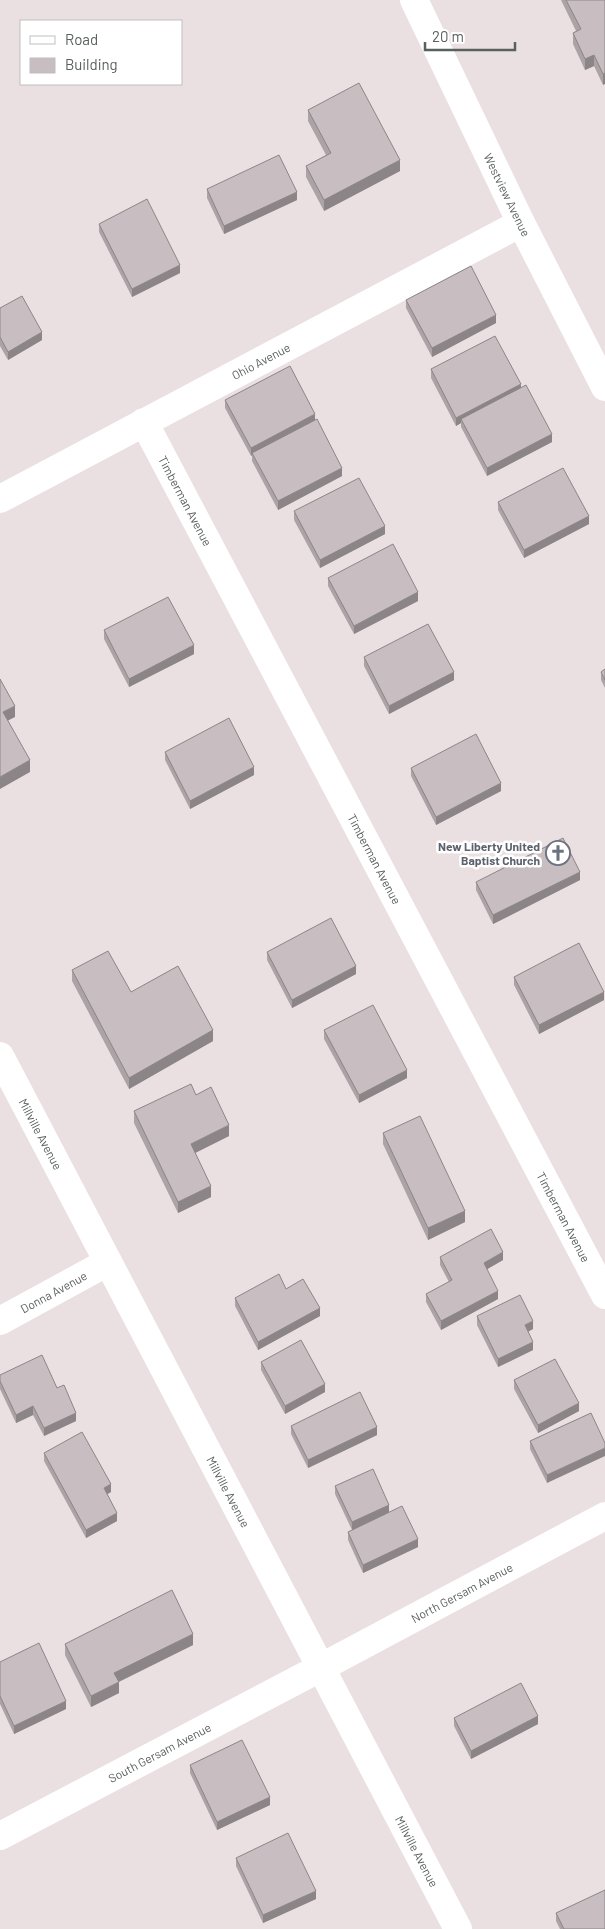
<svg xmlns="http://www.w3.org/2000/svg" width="605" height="1929" font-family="Barlow,sans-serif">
	<rect width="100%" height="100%" fill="#ebe0e1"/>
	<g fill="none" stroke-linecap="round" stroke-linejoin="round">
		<g stroke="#fff" stroke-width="28">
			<path id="s1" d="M414,0L521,223L605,387"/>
			<path id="s2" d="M144,422L605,1295"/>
			<path id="s3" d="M0,499L521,223"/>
			<path id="s4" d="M0,1321L108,1262"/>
			<path id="s5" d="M0,1836L320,1668L605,1516"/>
		</g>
		<path stroke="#fff" stroke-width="28" id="s6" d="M0,1056L458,1929"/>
	</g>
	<path fill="#aca3a6" d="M561,0H605L603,85L594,66L585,70L573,44V33L576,31Z
		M308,110L400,171L324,211L306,177V166L326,155L308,121Z
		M207,189L297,200L224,234L207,198Z
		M99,224L180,273L132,297L99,232Z
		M406,300L496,323L432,357L406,308Z
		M0,308L42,340L8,360L0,346Z
		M431,369L521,388L552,442L487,476L461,427V423L456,426L431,378Z
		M225,400L315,420L342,476L278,510L252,461V455L251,456L225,408Z
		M498,502L589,524L524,558L498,510Z
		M294,511L385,534L320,568L294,520Z
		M328,578L418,601L354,634L328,586Z
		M104,630L194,654L129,687L104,639Z
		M364,657L454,680L389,714L364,666Z
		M605,669V688L601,680V672Z
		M165,752L254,775L190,809L165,760Z
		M411,768L501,791L436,825L411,776Z
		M580,880L493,924L476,890V882Z
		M267,952L356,974L292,1008L267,960Z
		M72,970L131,992L213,1041L129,1089L72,981Z
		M514,977L604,1000L539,1034L514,985Z
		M324,1030L407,1078L359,1103L324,1039Z
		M196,1095L229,1136L195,1153L211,1197L178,1213L134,1123V1111Z
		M383,1133L465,1222L428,1240L383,1144Z
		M440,1257L503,1260L487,1269L498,1299L441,1330L426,1302V1294L449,1282L440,1265Z
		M286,1289L320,1316L258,1350L235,1306V1298Z
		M477,1316L533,1329L528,1332L533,1350L498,1367L477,1325Z
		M261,1362L325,1392L285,1414L261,1370Z
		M0,1375L57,1388L76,1421L44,1436L33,1415L16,1423L0,1389Z
		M514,1380L579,1411L538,1433L514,1389Z
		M591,1413L547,1483L530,1449V1441Z
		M291,1426L377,1435L308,1468L291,1434Z
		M44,1453L111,1492L107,1494L117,1521L86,1538L44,1461Z
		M335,1486L389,1512L418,1547L363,1573L348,1540V1532L352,1530L335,1494Z
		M65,1644L193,1645L119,1682V1693L91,1707L65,1655Z
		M0,1662L66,1709L14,1734L0,1704Z
		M454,1718L538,1724L471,1759L454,1726Z
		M190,1765L270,1805L217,1830L190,1773Z
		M236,1858L316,1899L263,1923L236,1866Z
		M556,1913L605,1929H560L556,1921Z"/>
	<path fill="#8c8587" d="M594,55V66L585,70V59Z
		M605,73V84L603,85V74Z
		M400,160V171L324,211V200Z
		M297,192V200L224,234V226Z
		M180,265V273L132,297V289Z
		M496,315V323L432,357V348Z
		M42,332V340L8,360V352Z
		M521,384V392L461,419V423L456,426V418Z
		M315,414V422L252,453V455L251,456V448Z
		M552,434V442L487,476V468Z
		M342,468V476L278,510V501Z
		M589,516V524L524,558V550Z
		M385,526V534L320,568V560Z
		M418,592V601L354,634V626Z
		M194,645V654L129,687V679Z
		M454,672V680L389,714V706Z
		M15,706V717L3,723V712Z
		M30,760V772L0,789V777Z
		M254,767V775L190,809V801Z
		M501,783V791L436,825V817Z
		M580,872V880L493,924V915Z
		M356,966V974L292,1008V1000Z
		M604,992V1000L539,1034V1025Z
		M213,1030V1041L129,1089V1078Z
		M407,1070V1078L359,1103V1095Z
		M229,1125V1136L191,1155V1144Z
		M211,1186V1197L178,1213V1202Z
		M465,1211V1222L428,1240V1228Z
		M503,1252V1260L484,1271V1263Z
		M498,1291V1299L441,1330V1321Z
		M320,1308V1316L258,1350V1342Z
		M533,1321V1329L525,1333V1325Z
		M533,1342V1350L498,1367V1359Z
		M325,1384V1392L285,1414V1406Z
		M579,1403V1411L538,1433V1425Z
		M33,1406V1415L16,1423V1415Z
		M76,1413V1421L44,1436V1428Z
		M377,1427V1435L308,1468V1460Z
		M605,1448V1456L547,1483V1475Z
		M111,1484V1492L104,1496V1488Z
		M389,1505V1513L352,1530V1522Z
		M117,1513V1521L86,1538V1530Z
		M418,1539V1547L363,1573V1565Z
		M193,1634V1645L114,1684V1673Z
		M119,1682V1693L91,1707V1696Z
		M66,1701V1709L14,1734V1726Z
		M538,1716V1724L471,1759V1751Z
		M270,1797V1805L217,1830V1822Z
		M316,1891V1899L263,1923V1915Z"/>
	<path fill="#c8bec1" stroke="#8c8587" d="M566,0H605V73L603,74L594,55L585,59L573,33L581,29Z
		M359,83L400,160L324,200L306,166L331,153L308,110Z
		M279,155L297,192L224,226L207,189Z
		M147,199L180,265L132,289L99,224Z
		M471,266L496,315L432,348L406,300Z
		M22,296L42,332L8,352L0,337V308Z
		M495,336L521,384L456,418L431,369Z
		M290,366L315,414L251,448L225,400Z
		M526,385L552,434L487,468L461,419Z
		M317,419L342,468L278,501L252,453Z
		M563,468L589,516L524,550L498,502Z
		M359,478L385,526L320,560L294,511Z
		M393,544L418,592L354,626L328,578Z
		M168,597L194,645L129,679L104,630Z
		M428,624L454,672L389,706L364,657Z
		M605,669V680L601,672Z
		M0,679L15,706L3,712L30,760L0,777Z
		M229,718L254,767L190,801L165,752Z
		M476,734L501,783L436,817L411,768Z
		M563,838L580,872L493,915L476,882Z
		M331,918L356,966L292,1000L267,952Z
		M579,943L604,992L539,1025L514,977Z
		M108,951L131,992L178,966L213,1030L129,1078L72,970Z
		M373,1005L407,1070L359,1095L324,1030Z
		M191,1084L196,1095L211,1087L229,1125L191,1144L211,1186L178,1202L134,1111Z
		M420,1116L465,1211L428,1228L383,1133Z
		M491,1229L503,1252L484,1263L498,1291L441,1321L426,1294L452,1280L440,1257Z
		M279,1274L286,1289L303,1279L320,1308L258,1342L235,1298Z
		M520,1295L533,1321L525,1325L533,1342L498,1359L477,1316Z
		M301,1340L325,1384L285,1406L261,1362Z
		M42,1355L57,1388L64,1385L76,1413L44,1428L33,1406L16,1415L0,1381V1375Z
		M555,1359L579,1403L538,1425L514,1380Z
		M360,1392L377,1427L308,1460L291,1426Z
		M591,1413L605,1443V1448L547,1475L530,1441Z
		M82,1432L111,1484L104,1488L117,1513L86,1530L44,1453Z
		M373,1469L389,1505L352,1522L335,1486Z
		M402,1506L418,1539L363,1565L348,1532Z
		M172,1590L193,1634L114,1673L119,1682L91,1696L65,1644Z
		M39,1643L66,1701L14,1726L0,1696V1662Z
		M521,1683L538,1716L471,1751L454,1718Z
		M242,1740L270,1797L217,1822L190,1765Z
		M288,1833L316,1891L263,1915L236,1858Z
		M605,1890V1929H564L556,1913Z"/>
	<defs>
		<symbol id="church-ring" viewBox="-11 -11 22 22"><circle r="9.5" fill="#fff" stroke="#6b7280" stroke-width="1.5"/><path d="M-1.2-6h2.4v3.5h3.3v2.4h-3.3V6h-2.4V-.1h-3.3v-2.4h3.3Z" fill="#6b7280"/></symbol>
	</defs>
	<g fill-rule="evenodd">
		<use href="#church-ring" x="544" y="839" width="28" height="28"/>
	</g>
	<g text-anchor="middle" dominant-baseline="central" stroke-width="5" stroke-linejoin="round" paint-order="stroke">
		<g font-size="12" fill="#59605e" stroke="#fff">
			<text stroke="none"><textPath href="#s1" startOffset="216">Westview Avenue</textPath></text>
			<text stroke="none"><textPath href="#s3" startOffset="295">Ohio Avenue</textPath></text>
			<text stroke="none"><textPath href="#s2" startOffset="89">Timberman Avenue</textPath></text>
			<text stroke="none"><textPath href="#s2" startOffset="494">Timberman Avenue</textPath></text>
			<text stroke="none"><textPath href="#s6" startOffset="88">Millville Avenue</textPath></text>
			<text stroke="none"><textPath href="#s2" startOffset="899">Timberman Avenue</textPath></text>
			<text stroke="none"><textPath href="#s4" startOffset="61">Donna Avenue</textPath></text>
			<text stroke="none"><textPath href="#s6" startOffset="492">Millville Avenue</textPath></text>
			<text stroke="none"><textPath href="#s5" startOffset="522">North Gersam Avenue</textPath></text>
			<text stroke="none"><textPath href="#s5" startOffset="180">South Gersam Avenue</textPath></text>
			<text stroke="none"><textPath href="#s6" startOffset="898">Millville Avenue</textPath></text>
		</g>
		<g font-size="12" font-weight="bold" fill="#5b616d" stroke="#fff" text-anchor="end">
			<text x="540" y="846">New Liberty United<tspan x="540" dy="14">Baptist Church</tspan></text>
		</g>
	</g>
	<rect x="20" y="20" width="162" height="65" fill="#ffffff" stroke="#bdbfbf"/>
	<rect x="30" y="36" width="25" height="8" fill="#ffffff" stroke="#bdbfbf"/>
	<text x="65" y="45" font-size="15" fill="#59605e">Road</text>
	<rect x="30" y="58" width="25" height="15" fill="#c8bec1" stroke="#bdbfbf"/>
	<text x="65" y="70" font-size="15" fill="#59605e">Building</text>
	<path d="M425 42v8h90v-8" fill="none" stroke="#59605e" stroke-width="2.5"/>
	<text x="432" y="42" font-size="15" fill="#59605e" stroke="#ffffff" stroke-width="4" paint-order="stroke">20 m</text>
</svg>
